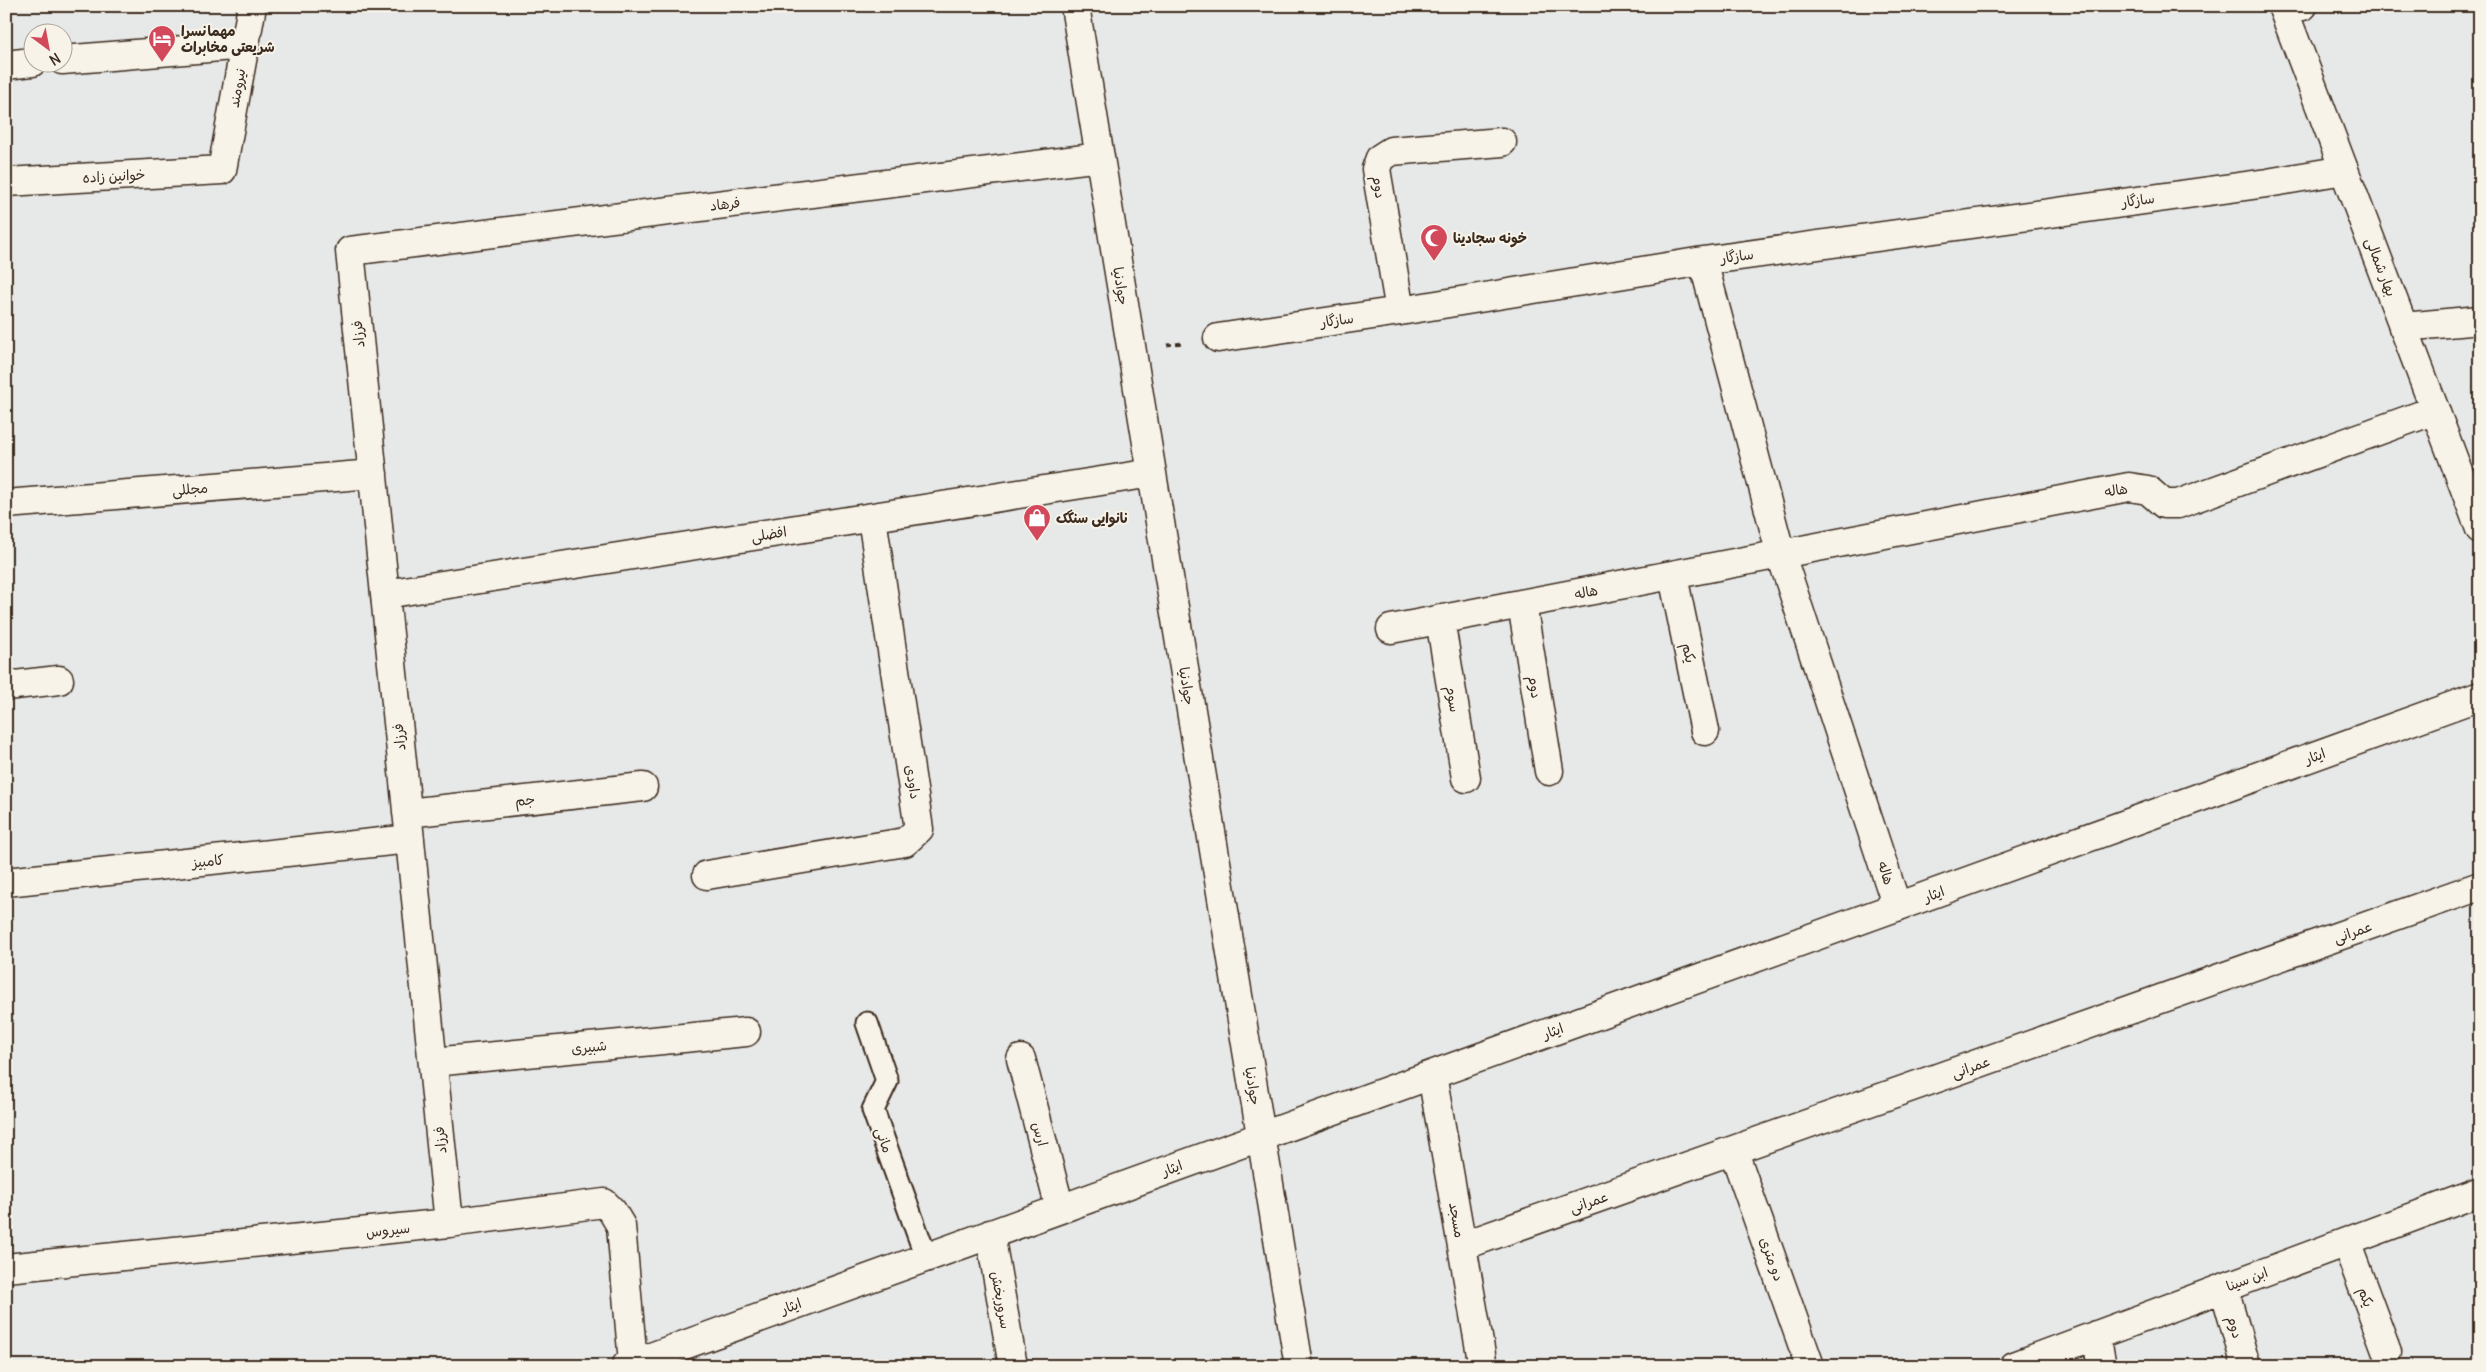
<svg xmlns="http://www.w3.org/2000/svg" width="2486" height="1372" font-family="Delius,'Playpen Sans Arabic',sans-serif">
	<rect width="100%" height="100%" fill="#e7e8e8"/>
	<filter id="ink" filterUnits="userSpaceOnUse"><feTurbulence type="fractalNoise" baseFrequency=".02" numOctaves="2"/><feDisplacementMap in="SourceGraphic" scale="10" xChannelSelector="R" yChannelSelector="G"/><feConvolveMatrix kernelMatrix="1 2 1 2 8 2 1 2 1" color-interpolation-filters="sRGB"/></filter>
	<g filter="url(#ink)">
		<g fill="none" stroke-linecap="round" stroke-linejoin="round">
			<defs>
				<path id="service" d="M867,1023L887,1081L873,1110L926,1257"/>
				<path id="minor" d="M1075,6L1299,1366
					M2283,8L2303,6
					M62,60L245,45
					M6,65L32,62
					M6,182L222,170L252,6
					M1703,261L1781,555L1897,907
					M1400,311L1376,169L1380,158L1391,151L1502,142
					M2403,327L2480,320
					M1218,338L1400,311L1703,261L2267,183L2344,170
					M6,504L373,474
					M1673,576L1705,731
					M385,594L1152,473
					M1522,604L1549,771
					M1440,619L1466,778
					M1391,629L2129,487L2148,490L2164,504H2178L2435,410
					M6,686L59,680
					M407,813L643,787
					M707,875L905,842L919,829L872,518
					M6,882L410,839
					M1021,1059L1060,1209
					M433,1062L746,1032
					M1432,1075L1483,1366
					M1734,1152L1810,1366
					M449,1223L350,251L1100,157
					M990,1234L1013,1366
					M2346,1242L2387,1352
					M1462,1246L2480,886
					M6,1268L449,1223L604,1203L612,1211L621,1226L633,1363
					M2224,1288L2246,1366
					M2096,1335L2102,1366
					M626,1366L2480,696
					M2014,1366L2480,1192"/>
				<path id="secondary" d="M2282,6L2480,529"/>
			</defs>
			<use href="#service" stroke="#3b2a1e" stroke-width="25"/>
			<use href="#minor" stroke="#3b2a1e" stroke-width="31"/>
			<use href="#secondary" stroke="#3b2a1e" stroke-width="31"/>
			<path stroke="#3b2a1e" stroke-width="3" stroke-dasharray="5 4" stroke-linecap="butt" d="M1167,345L1183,343"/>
			<use href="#service" stroke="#f7f3e8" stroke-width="21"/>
			<use href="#minor" stroke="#f7f3e8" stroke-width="28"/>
			<use href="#secondary" stroke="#f7f3e8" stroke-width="28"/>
		</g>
	</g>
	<defs>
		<symbol id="hotel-pin" viewBox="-11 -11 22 30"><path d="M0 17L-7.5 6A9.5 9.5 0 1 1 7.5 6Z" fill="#d1495b" stroke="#f7f3e8"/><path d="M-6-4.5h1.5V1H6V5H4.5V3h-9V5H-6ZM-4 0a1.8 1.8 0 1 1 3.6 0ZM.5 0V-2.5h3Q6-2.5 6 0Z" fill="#fff"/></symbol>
		<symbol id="mosque-pin" viewBox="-11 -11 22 30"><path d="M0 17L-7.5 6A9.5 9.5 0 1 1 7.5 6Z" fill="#d1495b" stroke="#f7f3e8"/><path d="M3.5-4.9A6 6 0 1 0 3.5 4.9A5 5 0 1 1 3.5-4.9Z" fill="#fff"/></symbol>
		<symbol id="shop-pin" viewBox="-11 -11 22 30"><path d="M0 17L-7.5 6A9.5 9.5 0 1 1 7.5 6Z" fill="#d1495b" stroke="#f7f3e8"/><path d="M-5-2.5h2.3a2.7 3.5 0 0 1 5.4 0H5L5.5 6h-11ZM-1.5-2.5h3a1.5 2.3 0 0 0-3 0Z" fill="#fff"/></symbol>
	</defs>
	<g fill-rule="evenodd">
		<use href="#hotel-pin" x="146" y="23" width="32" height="43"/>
		<use href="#mosque-pin" x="1418" y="222" width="32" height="43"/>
		<use href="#shop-pin" x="1021" y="502" width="32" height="43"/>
	</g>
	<g text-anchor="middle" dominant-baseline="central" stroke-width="4" stroke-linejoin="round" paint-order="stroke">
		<g font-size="14" font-weight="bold" fill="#3b2a1e" stroke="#f7f3e8" text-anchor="start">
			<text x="181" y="31">مهمانسرا<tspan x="181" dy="16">شریعتی مخابرات</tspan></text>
			<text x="1453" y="238">خونه سجادینا</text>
			<text x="1056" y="518">نانوایی سنگک</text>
		</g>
		<g font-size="14" fill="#3b2a1e" stroke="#f7f3e8">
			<text transform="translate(237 88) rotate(-80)">نیرومند</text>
			<text transform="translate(114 176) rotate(-3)">خوانین زاده</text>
			<text transform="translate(1379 187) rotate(81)">دوم</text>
			<text transform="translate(2138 200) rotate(-8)">سازگار</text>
			<text transform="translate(725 204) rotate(-7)">فرهاد</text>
			<text transform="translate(1737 256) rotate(-8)">سازگار</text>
			<text transform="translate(2381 267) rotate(69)">بهار شمالی</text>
			<text transform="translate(1121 286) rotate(81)">جوادنیا</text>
			<text transform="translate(1337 320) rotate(-8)">سازگار</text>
			<text transform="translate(358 334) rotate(-96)">فرزاد</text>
			<text transform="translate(190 489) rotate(-5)">مجللی</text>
			<text transform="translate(2116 490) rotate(-9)">هاله</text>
			<text transform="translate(769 534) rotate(-9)">افضلی</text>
			<text transform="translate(1586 592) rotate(-11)">هاله</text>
			<text transform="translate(1689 653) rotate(78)">یکم</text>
			<text transform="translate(1187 686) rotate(81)">جوادنیا</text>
			<text transform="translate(1535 687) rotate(81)">دوم</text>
			<text transform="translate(1453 699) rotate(80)">سوم</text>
			<text transform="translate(399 737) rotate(-96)">فرزاد</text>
			<text transform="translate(2315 756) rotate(-20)">ایثار</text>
			<text transform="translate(913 782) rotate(81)">داودی</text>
			<text transform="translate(525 800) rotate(-6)">جم</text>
			<text transform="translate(208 861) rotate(-6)">کامبیز</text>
			<text transform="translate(1886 873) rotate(72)">هاله</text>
			<text transform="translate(1934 894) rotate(-20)">ایثار</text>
			<text transform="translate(2353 932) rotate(-20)">عمرانی</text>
			<text transform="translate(1553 1031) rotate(-20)">ایثار</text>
			<text transform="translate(589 1047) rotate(-6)">شبیری</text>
			<text transform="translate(1971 1067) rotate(-20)">عمرانی</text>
			<text transform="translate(1253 1086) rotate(81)">جوادنیا</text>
			<text transform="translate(1040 1134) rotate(75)">ارس</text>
			<text transform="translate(440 1140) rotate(-96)">فرزاد</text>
			<text transform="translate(884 1140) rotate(70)">مانی</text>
			<text transform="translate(1172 1168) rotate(-20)">ایثار</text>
			<text transform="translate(1589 1202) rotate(-19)">عمرانی</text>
			<text transform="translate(1457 1220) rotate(80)">مسجد</text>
			<text transform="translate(388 1230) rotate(-6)">سیروس</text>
			<text transform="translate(1772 1259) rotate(70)">دو متری</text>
			<text transform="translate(2247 1279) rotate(-21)">ابن سینا</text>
			<text transform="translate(2366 1297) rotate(70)">یکم</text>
			<text transform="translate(1001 1300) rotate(80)">سروربخش</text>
			<text transform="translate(791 1306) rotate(-20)">ایثار</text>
			<text transform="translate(2235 1327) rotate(74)">دوم</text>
		</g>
	</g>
	<rect width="2486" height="1372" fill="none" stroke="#f7f3e8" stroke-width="25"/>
	<rect x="12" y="12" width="2461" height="1347" fill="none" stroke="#3b2a1e" stroke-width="2" filter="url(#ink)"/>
	<g transform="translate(48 48) rotate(148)"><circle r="24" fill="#f7f3e8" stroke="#aca397"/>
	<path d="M0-4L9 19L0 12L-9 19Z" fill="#d1495b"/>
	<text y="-8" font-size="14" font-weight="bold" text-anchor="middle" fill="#3b2a1e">N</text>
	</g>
</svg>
